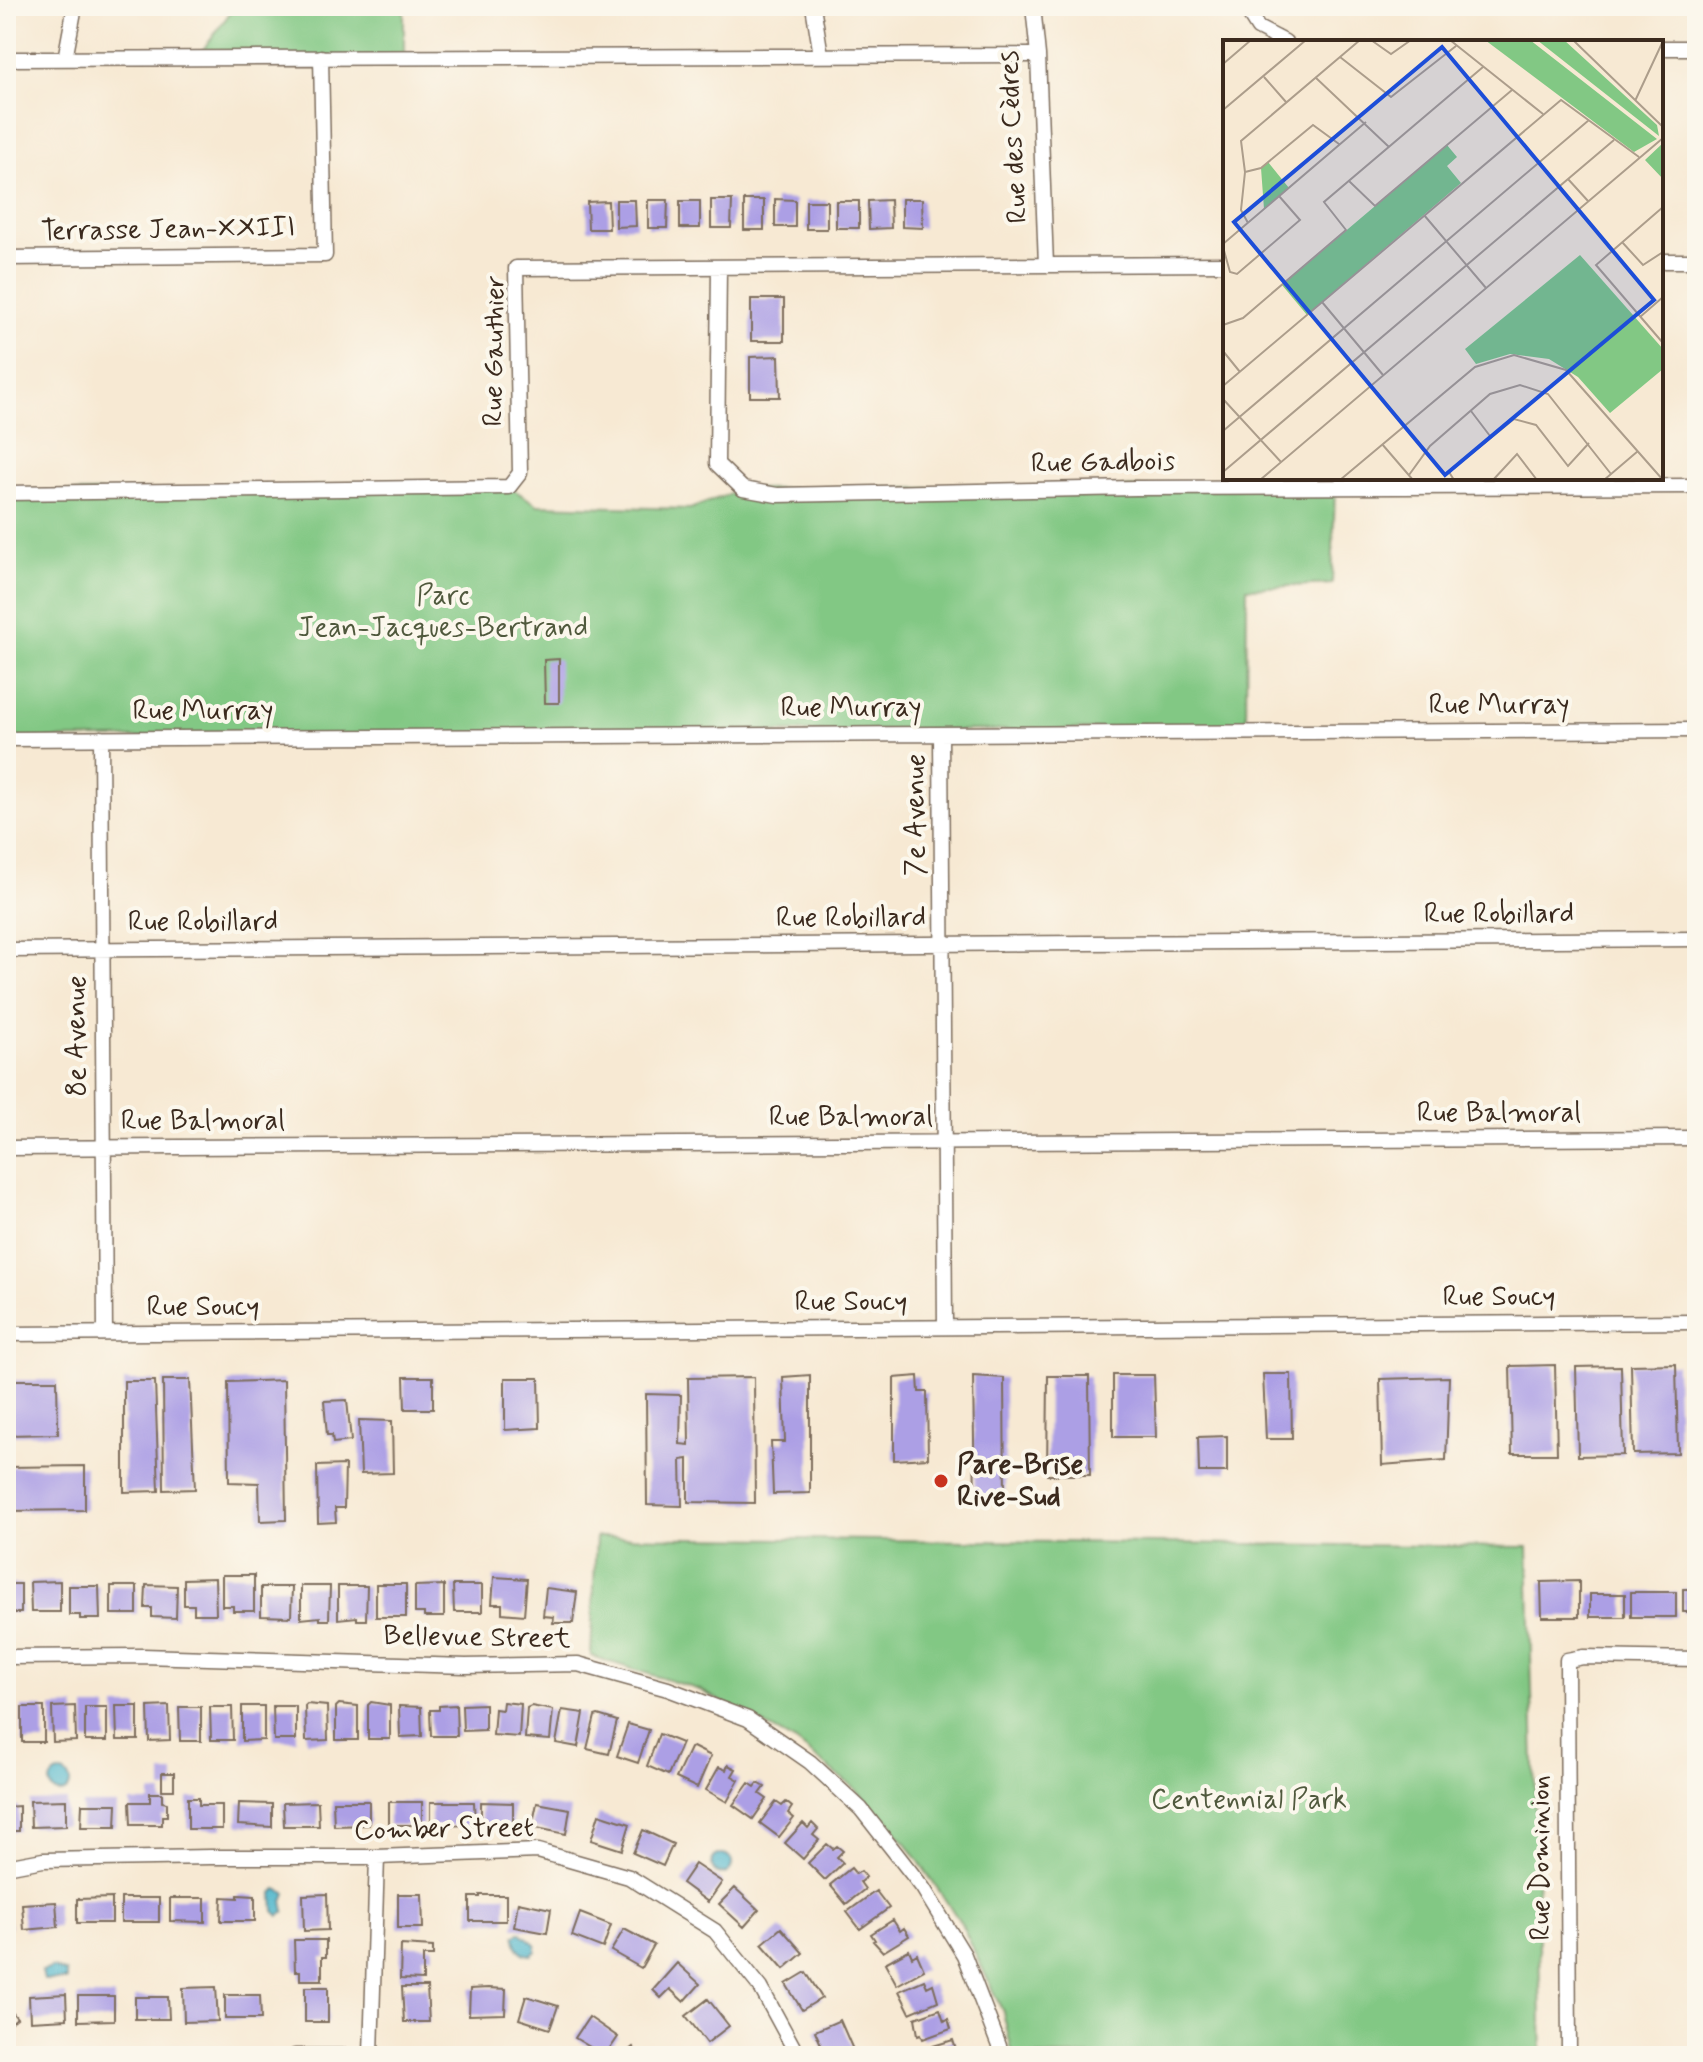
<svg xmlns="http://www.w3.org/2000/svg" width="1703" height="2062" font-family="Mynerve,sans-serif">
	<rect width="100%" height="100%" fill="#fbf7ec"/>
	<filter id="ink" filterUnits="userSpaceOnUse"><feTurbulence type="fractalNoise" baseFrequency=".0125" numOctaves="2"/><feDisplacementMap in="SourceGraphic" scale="16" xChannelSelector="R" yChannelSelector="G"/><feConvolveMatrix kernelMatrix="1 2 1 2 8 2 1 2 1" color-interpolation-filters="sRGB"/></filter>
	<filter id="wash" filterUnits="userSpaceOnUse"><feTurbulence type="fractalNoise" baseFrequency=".006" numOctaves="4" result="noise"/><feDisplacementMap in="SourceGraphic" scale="32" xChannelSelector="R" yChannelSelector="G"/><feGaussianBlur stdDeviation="1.8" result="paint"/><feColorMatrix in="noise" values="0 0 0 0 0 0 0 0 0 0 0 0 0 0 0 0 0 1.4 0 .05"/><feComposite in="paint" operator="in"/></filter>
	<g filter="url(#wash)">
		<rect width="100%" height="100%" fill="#f7e9d3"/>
		<path fill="#82c884" stroke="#5e7951" stroke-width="2" d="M235,6H404V57L197,58Z
			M509,487L538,505L690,509L743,489L1335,487L1332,584L1247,588L1246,728L6,739V493Z
			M596,1537L1528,1547L1542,2056H1013L1003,2012L961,1923L907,1844L858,1791L796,1742L700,1690L591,1656Z"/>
		<path fill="#4eb6cc" stroke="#447075" stroke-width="2" d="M50 1783a10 10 0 1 1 20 0a10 10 0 1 1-20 0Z
			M712 1864a10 10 0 1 1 20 0a10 10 0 1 1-20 0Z
			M277,1889L286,1893L283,1901L285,1911L279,1916L274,1911L273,1893Z
			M520,1932L536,1945V1951L532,1955C521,1955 515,1946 515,1936Z
			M53,1968L66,1973V1980H44L42,1971Z"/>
		<g id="blocks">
			<path fill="#ac9fe5" d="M775,199L795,200V227H775Z
				M902,199H922L923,228L902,227Z
				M616,200H635L636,226L616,227Z
				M648,200H668L667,228H648Z
				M711,200H732L731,228H711Z
				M744,200H764V230H744Z
				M890,200L891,228L869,229L868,201Z
				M608,201L609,229H588L587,202Z
				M680,201H700V228H680Z
				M806,201H827V229H806Z
				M836,201H859V228H836Z
				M751,299H784V341H751Z
				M779,356L780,397H750V357Z
				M559,659V703H545L544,660Z
				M1697,1361V1399H1694V1362Z
				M1676,1364L1678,1453L1633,1454L1631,1365Z
				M1555,1365L1557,1454H1512L1510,1366Z
				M1621,1366L1623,1455L1578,1456L1576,1367Z
				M1263,1374H1291L1292,1439H1266Z
				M810,1375V1493L773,1494L771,1442H785L783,1377Z
				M1113,1375H1154L1156,1437H1113Z
				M918,1376L919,1392H927L928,1458L894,1460V1378Z
				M973,1376L1004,1378L1005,1502L975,1503Z
				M1048,1376H1089L1090,1475H1047Z
				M404,1377H433V1409H405Z
				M754,1377L755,1503L688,1502V1459L681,1460L682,1506L647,1505L646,1394L681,1395L680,1444L689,1445L688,1378Z
				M1449,1377L1446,1460L1382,1465L1380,1379Z
				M505,1378H539L540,1428L505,1430Z
				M6,1380H57L58,1434L6,1435Z
				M163,1380H190L195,1489L164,1490Z
				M284,1380L286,1520L260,1521L259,1483L229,1482L228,1382Z
				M124,1381H155L159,1491L124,1492Z
				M347,1400L351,1441L333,1443L332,1435H327L324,1401Z
				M359,1420L392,1421L393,1473L361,1474Z
				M1227,1436V1472H1199L1198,1437Z
				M345,1465L344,1508H335L336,1522L318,1523L317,1466Z
				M85,1466V1510L6,1511V1467Z
				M222,1575H254V1611H233V1606H222Z
				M494,1577L527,1579L524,1615L502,1613V1604H492Z
				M215,1578L216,1614H194V1605H184V1579Z
				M60,1581V1612H31L30,1582Z
				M1579,1581V1617H1542L1541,1582Z
				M6,1584H21V1613H6Z
				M376,1584H406V1617H376Z
				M146,1585L177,1586L176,1618L152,1617V1608H145Z
				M444,1585V1617H424V1613H415V1586Z
				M453,1585H482V1612H454Z
				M69,1586H99L100,1619H80V1615H69Z
				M111,1586H137V1614H111Z
				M301,1586H330L329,1620H320V1617L301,1619Z
				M338,1586H367L366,1620H357V1617L338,1619Z
				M261,1587H292L291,1617L261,1616Z
				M546,1588L577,1592L573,1623H553L554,1617L543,1616Z
				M1683,1589H1697V1612H1683Z
				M1631,1592H1676V1617H1631Z
				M1590,1594H1625V1617H1590Z
				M371,1702L390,1705V1739H368V1705Z
				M503,1702L521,1704L519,1737L493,1735L495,1709L502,1710Z
				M307,1704L327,1706L328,1740L306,1741L305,1706Z
				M339,1704L358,1706V1740H336V1707Z
				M485,1704V1730L463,1731L462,1705Z
				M456,1705L457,1736H431L430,1710H439V1706Z
				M75,1706L76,1741L53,1742L52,1707Z
				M116,1706H138V1740H117Z
				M169,1706L170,1740L149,1741L148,1707Z
				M242,1706H264V1740L242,1741Z
				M273,1706H296V1740H274Z
				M399,1706L421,1707L422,1736L400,1737Z
				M531,1706L553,1710L550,1740L525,1738L527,1708Z
				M6,1707H12L13,1741L6,1742Z
				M22,1707H44V1742H22Z
				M85,1707H107V1741H85Z
				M179,1707H201V1741H180Z
				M210,1707H232L233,1740H211Z
				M562,1710L584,1713L578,1747L556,1743Z
				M598,1715L617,1721L609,1754L587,1749L595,1716Z
				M628,1724L649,1730L638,1763L617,1756Z
				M659,1734L682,1743L668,1775L647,1766Z
				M693,1747L711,1756L697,1788L676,1778L690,1748Z
				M728,1765L736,1769L732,1776L739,1780L727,1802L706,1790L719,1767L726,1770Z
				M162,1773H174V1790H162Z
				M749,1783L755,1787L758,1783L765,1787L760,1794L767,1799L753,1819L733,1805Z
				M150,1793H162V1802L167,1803V1816H162V1825H131L130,1802H150Z
				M188,1798H199V1805H222V1829H188Z
				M66,1800V1826L31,1827L30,1801Z
				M333,1801H369V1825L334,1826Z
				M318,1802L319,1826H284L283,1803Z
				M389,1802H422V1825H389Z
				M431,1802H474L475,1825L431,1826Z
				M481,1802L513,1803V1825L481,1824Z
				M776,1802L782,1806L786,1802L792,1807L788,1813L794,1818L779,1837L760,1823Z
				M239,1803L272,1804V1827L238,1825Z
				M537,1803L570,1809L566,1834L532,1827Z
				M82,1804H117L116,1827H81Z
				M19,1806V1831H6V1807Z
				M599,1814L630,1824L622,1850L591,1840Z
				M803,1823L808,1828L812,1823L818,1829L813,1835L819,1840L803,1859L785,1843Z
				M643,1830L673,1844L663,1866L633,1853Z
				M827,1844L833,1849L837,1846L843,1851L837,1857L843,1863L825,1880L808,1863Z
				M695,1864L722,1882L708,1902L682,1883Z
				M851,1868L856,1874L861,1871L866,1877L860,1882L865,1889L846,1904L830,1885Z
				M735,1888L759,1910L744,1927L719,1904Z
				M876,1891L889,1908L860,1929L847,1912Z
				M327,1894L328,1930L304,1931L303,1895Z
				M398,1894H422L423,1928H398Z
				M238,1895L255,1896V1921H221L222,1897L238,1898Z
				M480,1895H506V1921H470V1897H480Z
				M112,1898V1923H77V1899Z
				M121,1898H159V1922H121Z
				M170,1898H205V1922L170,1921Z
				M56,1902L58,1927L24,1930L22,1904Z
				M518,1902L551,1909L547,1933L514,1927Z
				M6,1910L11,1928L6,1929Z
				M580,1913L611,1925L603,1948L572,1936Z
				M893,1920L900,1931L904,1928L909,1936L883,1952L873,1941L875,1940L871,1934Z
				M781,1928L803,1953L784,1969L762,1944Z
				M624,1929L654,1945L641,1968L611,1951Z
				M294,1940H326V1957H322V1980H300V1971H295Z
				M401,1945L433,1947V1956H423V1980L400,1979Z
				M909,1950L912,1957L917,1954L924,1970L897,1985L885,1963Z
				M677,1963L700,1984L684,2002L670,1989L661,1998L653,1990Z
				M806,1972L822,1998L802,2010L786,1984Z
				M924,1980L927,1987L933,1984L938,2001L910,2013L899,1991Z
				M216,1987L218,2021L184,2022L183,1988Z
				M305,1987H328V2022H305Z
				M402,1987H427L429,2022H404Z
				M488,1988L506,1989L505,2014L469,2015L470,1989Z
				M66,1994L67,2019L30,2021L29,1996Z
				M225,1995H260L261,2019H225Z
				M78,1996H114V2020L78,2021Z
				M526,1996L558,2006L550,2029L519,2019Z
				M135,1997H168L169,2019H135Z
				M708,1999L729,2026L707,2043L686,2016Z
				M6,2005L17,2018L6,2027Z
				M940,2009L944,2021L948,2019L951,2029L923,2039L921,2034L918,2035L915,2018Z
				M589,2017L618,2037L605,2056L575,2038Z
				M840,2020L854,2052L844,2056H830L826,2048L823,2049L815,2031Z
				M953,2040L958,2056H922L920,2050Z
				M633,2047L641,2056H622Z
				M749,2048L752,2056H733Z"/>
		</g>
	</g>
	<g filter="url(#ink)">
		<use href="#blocks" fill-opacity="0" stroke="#7d6d5d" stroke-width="2"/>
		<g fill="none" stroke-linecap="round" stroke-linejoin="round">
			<defs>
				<path id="street" d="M813,6L821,55
					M1033,6L1038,55L1046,265
					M1244,6L1258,28L1285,42
					M1661,48H1697
					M6,59L1038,55
					M65,59L75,6
					M6,258L325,255L321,57
					M1661,261H1697
					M719,267L717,464L743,489L777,495L1136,488L1697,486
					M6,493L509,487L520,473L516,268L1225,264
					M941,734L945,1327
					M101,738L105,1333
					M6,739L1697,730
					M6,950L1697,939
					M6,1148L1697,1138
					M6,1334L1697,1322
					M6,1657L143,1656L466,1666L578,1664L668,1689L748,1719L810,1762L861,1809L923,1888L964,1955L999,2046L1000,2056
					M6,1867L43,1860L210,1857H377L538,1851L629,1877L715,1931L761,1988L798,2056
					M371,2054L377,1857
					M295,2056H432
					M1569,2056L1567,1660L1583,1657L1697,1659"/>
			</defs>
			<use href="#street" stroke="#7d6d5d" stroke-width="17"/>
			<use href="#street" stroke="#fff" stroke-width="14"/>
		</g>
	</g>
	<circle fill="#c8321e" stroke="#fbf7ec" stroke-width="3" cx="941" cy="1481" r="8"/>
	<g text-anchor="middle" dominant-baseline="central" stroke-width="8" stroke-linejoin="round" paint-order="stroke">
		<g font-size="28" fill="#3b2a1e" stroke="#fbf7ec">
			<text transform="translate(1014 137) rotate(-93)">Rue des Cèdres</text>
			<text transform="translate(168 230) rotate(-1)">Terrasse Jean-XXIII</text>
			<text transform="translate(495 351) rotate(-89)">Rue Gauthier</text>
			<text transform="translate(1103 463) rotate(-1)">Rue Gadbois</text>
			<text x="1499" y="705">Rue Murray</text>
			<text x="851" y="708">Rue Murray</text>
			<text x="203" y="711">Rue Murray</text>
			<text transform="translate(916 815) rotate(-90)">7e Avenue</text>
			<text x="1499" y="914">Rue Robillard</text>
			<text x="851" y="918">Rue Robillard</text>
			<text x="203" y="922">Rue Robillard</text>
			<text transform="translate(77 1036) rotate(-90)">8e Avenue</text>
			<text x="1499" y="1113">Rue Balmoral</text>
			<text x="851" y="1117">Rue Balmoral</text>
			<text x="203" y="1121">Rue Balmoral</text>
			<text x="1499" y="1297">Rue Soucy</text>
			<text x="851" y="1302">Rue Soucy</text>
			<text x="203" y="1307">Rue Soucy</text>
			<text transform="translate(477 1638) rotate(1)">Bellevue Street</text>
			<text transform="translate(444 1830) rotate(-1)">Comber Street</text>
			<text transform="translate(1541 1858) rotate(-90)">Rue Dominion</text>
		</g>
		<g font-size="28" fill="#50593d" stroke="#fbf7ec">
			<text x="443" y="596">Parc<tspan x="443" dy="32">Jean-Jacques-Bertrand</tspan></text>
			<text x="1249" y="1800">Centennial Park</text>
		</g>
		<g font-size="28" font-weight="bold" fill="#3b2a1e" stroke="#fbf7ec" text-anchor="start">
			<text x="957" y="1465">Pare-Brise<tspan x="957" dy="32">Rive-Sud</tspan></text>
		</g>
	</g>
	<g transform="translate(1223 40)">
		<rect width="440" height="440" fill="#f7e9d3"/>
		<path d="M262,0H307L434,99L411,112ZM314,0H341L434,85L436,96ZM440,103V139L422,120ZM224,105L234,117L224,126L238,143L84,275L59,245ZM45,122L66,148L41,169L38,128ZM357,215L440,309V329L387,373L355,337L326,319L287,314L253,324L242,309Z" fill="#82c884"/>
		<path fill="none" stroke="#ac9d8b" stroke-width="2" d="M148,0L168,14L188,0M227,0L320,74M350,0L440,87M117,17L168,57L233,6M0,24L28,0M41,37L63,62M92,37L166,107M412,61L440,1M0,70L83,0M22,132L38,128L90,85L116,104M345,139L365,161M126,141L152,166L289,50M440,167L373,225L440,303M201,175L263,248M25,183L18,170L22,132L18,101L137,0M399,202L420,225L440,212M0,204L143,82M0,207L7,232L14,234L77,180L56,156M99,262L160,335M417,277L440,257M0,285L20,278L123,190L101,162L260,27M0,311L17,332M0,346L338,60L416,117M0,359L58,422M248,371L267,396M0,391L366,80M159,404L190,440M0,432L391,100M186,435L207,406L267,354L297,345L325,354L388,434M37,440L440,98M117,440L252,327L291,315L343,330L440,440M231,440L226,432L291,379L313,385L345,426L366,403M270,440L294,414L314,440M381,440L415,411"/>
		<path fill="#1d4ed8" fill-opacity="0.15" stroke="#1d4ed8" stroke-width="4" d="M219,7L431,260L222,435L11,182Z"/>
		<rect width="440" height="440" fill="none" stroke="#3b2a1e" stroke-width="4"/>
	</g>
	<rect width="1703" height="2062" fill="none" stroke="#fbf7ec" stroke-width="32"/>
</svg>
